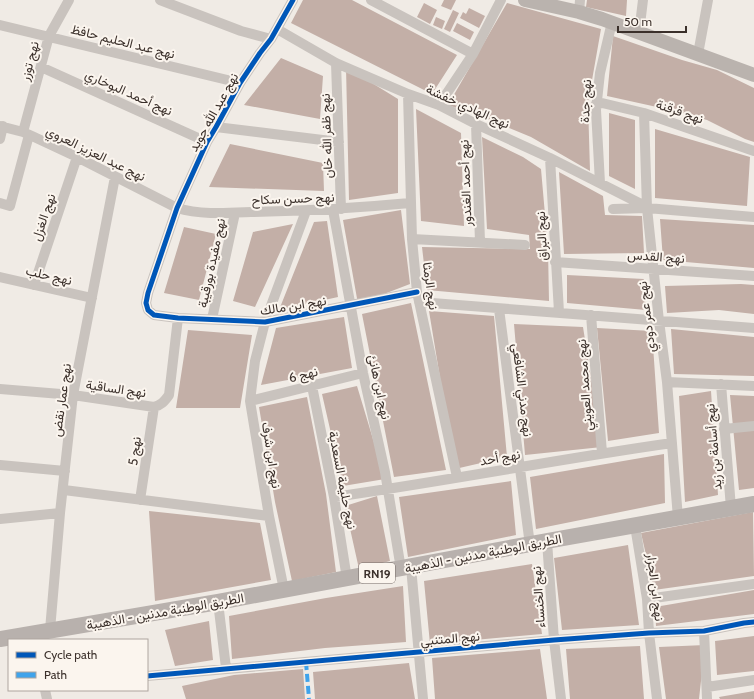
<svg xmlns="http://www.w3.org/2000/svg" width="754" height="699" font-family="Cabin,Vazirmatn,sans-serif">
	<rect width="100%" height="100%" fill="#f0ebe5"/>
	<path fill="#c3afa7" d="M303,0H352L457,55L432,94L291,23Z
		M444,0H456L451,10L441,6Z
		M587,0H627L626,16L586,7Z
		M424,3L437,10L430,24L417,17Z
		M507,3L601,29L588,103L590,171L531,137L485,118L448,105Z
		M469,8L485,16L479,28L460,18L463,12L466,14Z
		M453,10L459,13L450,32L444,29Z
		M436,17L445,21L442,29L433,25Z
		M457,23L474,32L470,40L453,31Z
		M613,36L682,60L717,70L754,88V142L745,139L707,120L675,111L607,96Z
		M281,58L323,76L320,119L244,105Z
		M346,67L398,99V193L349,200Z
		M416,109L461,133L464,226L421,221Z
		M609,113L635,120V189L609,176Z
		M655,129L750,157L747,206L655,198Z
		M482,137L523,157L541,169L548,249L549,301L427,290L422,247L530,249L529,235L487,229Z
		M230,144L323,163L324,191L209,187Z
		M559,172L603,196L605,215L642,216L644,253L564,254Z
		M401,210L410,284L358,304L343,220Z
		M660,219L754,225V268L663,260Z
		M327,221L338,297L279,310L314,222Z
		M293,224L255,307L233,301L253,232Z
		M184,227L216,234L199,300L164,293Z
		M567,275L644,279L646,310L567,303Z
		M741,284L754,285V314L719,310L667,313L665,286Z
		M411,303L446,470L394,477L362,314Z
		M429,311L494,316L507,457L455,469Z
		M344,317L352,368L261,385L276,328Z
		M514,324L583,327L602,447L525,455Z
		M597,328L652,331L659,433L608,441Z
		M671,329L754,337V376L674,374Z
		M188,330L252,335L240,408H176Z
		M357,386L385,479L343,486L322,394Z
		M711,391L718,495L685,502L679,396Z
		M730,395L754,396V488L739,490Z
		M307,397L326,494L336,572L292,581L275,502L259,407Z
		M664,454L665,503L536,529L530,477Z
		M511,481L516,535L408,557L399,497Z
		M377,496L390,561L359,569L345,506Z
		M149,511L260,523L271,580L155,601Z
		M753,512L754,576L654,590L641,533Z
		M628,545L639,625L562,630L554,558Z
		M532,564L542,634L430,644L424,581Z
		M403,586L406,642L325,648L232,659L229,616L326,598Z
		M754,590V614L656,626L655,607Z
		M209,621L213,660L175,666L165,630Z
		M754,636V671L717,675L715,641Z
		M705,645L699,699H666L659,647Z
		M640,646L644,699H570L566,649Z
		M540,649L547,699H435L432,658Z
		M409,663L415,699H315L313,672Z
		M303,669L305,699H186L182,686L234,675Z
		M754,691V699H720L719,697Z"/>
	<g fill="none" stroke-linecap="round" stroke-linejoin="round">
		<path stroke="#c9c3be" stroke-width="10" d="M160,0L241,31L271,39
			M293,0L271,39L260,53L240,83L216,127L207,142L177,208L148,293L146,303L148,310L154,315L178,318L265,322L417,292
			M371,0L473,54
			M579,12L580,0
			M0,25L240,83
			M277,29L336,63L408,94L439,105L476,124L550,158L647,207
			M639,33L643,0
			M698,54L708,0
			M336,63L341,209
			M41,67L207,142
			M408,94L412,239L417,292L457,477
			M596,104L602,103L644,113L754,151
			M439,105L473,54L501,0
			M644,113L647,208L659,321L667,382L678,518
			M476,124L480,242
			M0,126L23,132L32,136L77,157L177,208C200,215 227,213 251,212C304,211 357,208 410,203
			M216,127L339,142
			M23,132L49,36L69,0
			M0,139L3,126
			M550,158L559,312
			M600,183L596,110L600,73L612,22
			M0,203L10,206L29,135
			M613,209L647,208L754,217
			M333,210L363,373L385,472L401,569
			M412,239L525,245
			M555,262L754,276
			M0,277L92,298
			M34,285L77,157
			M419,302L754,328
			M499,309L530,545
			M591,315L602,453
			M212,319L235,213
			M667,382L754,386
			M721,384L731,508
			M312,386L334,497L347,579
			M0,389L73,395L154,407C161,405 164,402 169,395L178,318
			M250,401L363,373
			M724,429L754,426
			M0,465L65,471
			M64,490L269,516
			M334,497C447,481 559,459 672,443
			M140,500L154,407
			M0,519L60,513
			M635,526L647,599L649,633L657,699
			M547,541L554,640L561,699
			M411,567L423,699
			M284,590L269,516L250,401L255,361L265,322L306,211
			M647,599L754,584
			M218,602L226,668
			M50,630L60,513L73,395L115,177
			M704,631L707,699
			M147,676L554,640L649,633L704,631L744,623L754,622
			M707,687L754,680
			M45,690L47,699"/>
		<path stroke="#bab3ae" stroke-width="14" d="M525,0L579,12L602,19L754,75"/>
		<path stroke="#b8b1ad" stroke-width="16" d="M0,639L218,602L547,541L754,504"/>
		<path stroke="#3fa3eb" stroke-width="4" stroke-dasharray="8 4" stroke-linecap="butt" d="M306,662L309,699"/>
		<defs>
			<path id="cycleway" d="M293,0L271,39L260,53L240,83L216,127L207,142L177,208L148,293L146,303L148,310L154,315L178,318L265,322L417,292
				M147,676L554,640L649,633L704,631L744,623L754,622"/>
		</defs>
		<use href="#cycleway" stroke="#fbf5ee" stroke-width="8"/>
		<use href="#cycleway" stroke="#0057b8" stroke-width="5"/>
	</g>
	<g text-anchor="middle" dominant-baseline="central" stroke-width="4" stroke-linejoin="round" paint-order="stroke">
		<rect fill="#fbf5ee" stroke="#756b66" stroke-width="1" x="359" y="563" width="36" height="20" rx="3"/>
		<g font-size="12" font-weight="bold" fill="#3b302b">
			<text x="377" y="573">RN19</text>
		</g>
		<g font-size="13" fill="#3b302b" stroke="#fbf5ee">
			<text transform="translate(123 41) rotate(14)">نهج عبد الحليم حافظ</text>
			<text transform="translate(29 61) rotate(-75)">نهج توزر</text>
			<text transform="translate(129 92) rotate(24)">نهج أحمد البوخاري</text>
			<text transform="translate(585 101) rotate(-87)">نهج جدة</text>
			<text transform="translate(468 106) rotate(24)">نهج الهادي خفشة</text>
			<text transform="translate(680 111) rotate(19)">نهج قرقنة</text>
			<text transform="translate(213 112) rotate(-61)">نهج عبد الله جويد</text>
			<text transform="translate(326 136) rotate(-92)">نهج ظفر الله خان</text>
			<text transform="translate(96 153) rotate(26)">نهج عبد العزيز العروي</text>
			<text transform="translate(465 183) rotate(-92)">نهج أحمد الغندور</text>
			<text transform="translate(293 198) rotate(-2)">نهج حسن سكاح</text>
			<text transform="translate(43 217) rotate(-71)">نهج الغزل</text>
			<text transform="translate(541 236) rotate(-93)">نهج البراق</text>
			<text transform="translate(656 256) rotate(4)">نهج القدس</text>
			<text transform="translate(211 263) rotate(-78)">نهج مفيدة بورقيبة</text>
			<text transform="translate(49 275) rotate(13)">نهج حلب</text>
			<text transform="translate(431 286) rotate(82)">نهج الرمثا</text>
			<text transform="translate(293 305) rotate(-9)">نهج ابن مالك</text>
			<text transform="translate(646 317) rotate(-97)">نهج عمر دودي</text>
			<text transform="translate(303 374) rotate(-14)">نهج 6</text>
			<text transform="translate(584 385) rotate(-94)">نهج محمد العويني</text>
			<text transform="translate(380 387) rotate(78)">نهج ابن هانئ</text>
			<text transform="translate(116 388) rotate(8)">نهج الساقية</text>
			<text transform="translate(523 390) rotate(83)">نهج مدني الشافعي</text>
			<text transform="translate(61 400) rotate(-82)">نهج عمار نقض</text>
			<text transform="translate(713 447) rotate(-95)">نهج أسامة بن زيد</text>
			<text transform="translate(134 451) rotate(-82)">نهج 5</text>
			<text transform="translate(272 455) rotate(81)">نهج ابن شرف</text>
			<text transform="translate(500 457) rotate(-10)">نهج أحد</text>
			<text transform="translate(343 480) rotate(79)">نهج حليمة السعدية</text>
			<text transform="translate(483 553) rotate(-11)">الطريق الوطنية مدنين - الذهيبة</text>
			<text transform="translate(656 587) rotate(83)">نهج ابن الجزار</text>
			<text transform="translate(538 597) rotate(-94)">نهج الخنساء</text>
			<text transform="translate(165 611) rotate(-10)">الطريق الوطنية مدنين - الذهيبة</text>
			<text transform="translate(450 638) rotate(-5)">نهج المتنبي</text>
		</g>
	</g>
	<rect x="8" y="639" width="140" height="52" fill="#fbf5ee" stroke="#aea6a0"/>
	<rect x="16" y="652" width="20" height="6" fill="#0057b8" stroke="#aea6a0"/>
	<text x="44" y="659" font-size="12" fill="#3b302b">Cycle path</text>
	<rect x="16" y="672" width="20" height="6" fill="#3fa3eb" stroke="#aea6a0"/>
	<text x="44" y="679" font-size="12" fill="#3b302b">Path</text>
	<path d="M618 26v6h68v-6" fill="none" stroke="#3b302b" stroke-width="2"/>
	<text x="624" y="26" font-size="12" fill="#3b302b" stroke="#fbf5ee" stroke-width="3" paint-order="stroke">50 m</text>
</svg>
